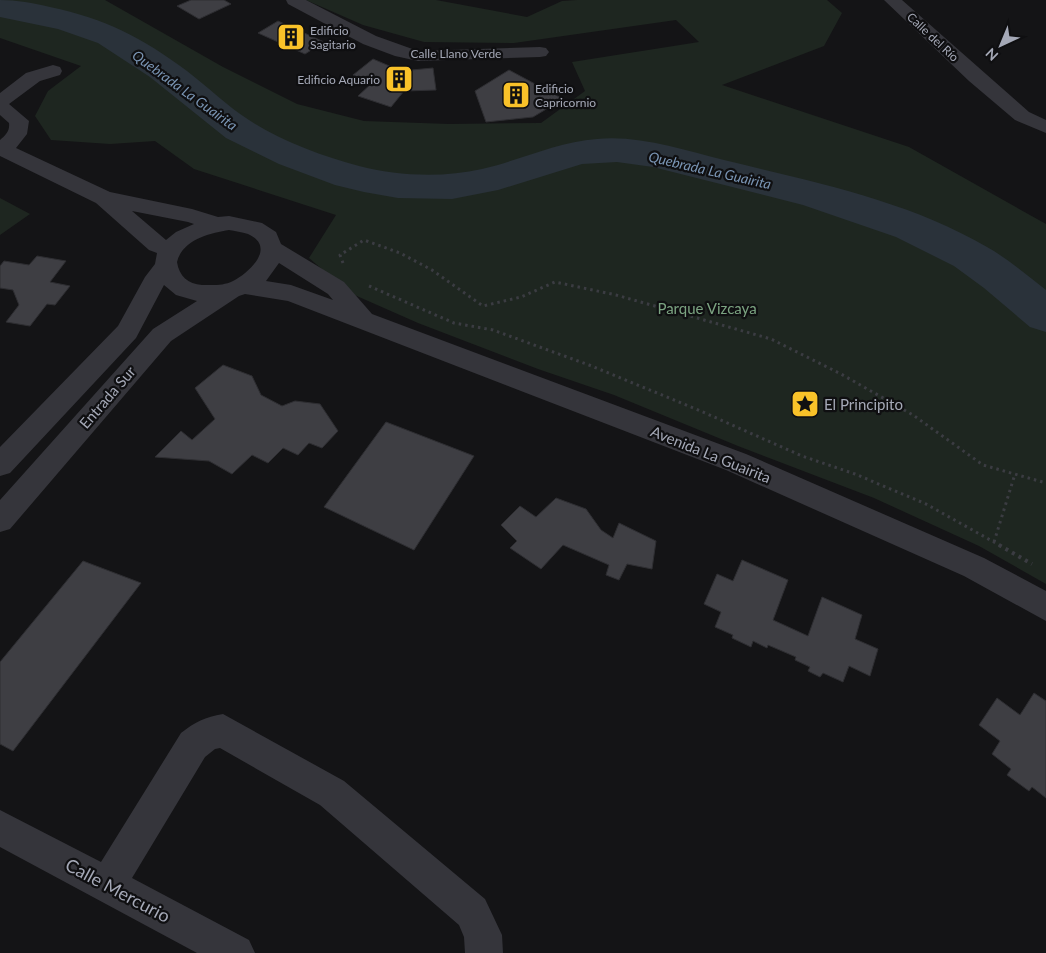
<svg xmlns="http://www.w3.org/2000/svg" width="1046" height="953" font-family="Lato,sans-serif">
	<rect width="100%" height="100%" fill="#141416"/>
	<path fill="#1e2620" d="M0,0H105L223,67L297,104L364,121L449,124L541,123L585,91L572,62L699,42L676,20L514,43L424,42L363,25L306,0H436L527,17L562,1L577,0H827L842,13L824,46L722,85L909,147L1046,224V584L979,546L874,498L738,446L614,395L538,369L418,323L350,293L309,258L336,215L194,169L155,141L110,144L51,140L35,116L48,91L81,66L0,38Z
		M0,198L30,214L0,235Z"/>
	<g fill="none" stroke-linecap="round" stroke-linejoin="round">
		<path fill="#2a323a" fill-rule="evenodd" d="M0,0C17,0 33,3 50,7C106,19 141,37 187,71C208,87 227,106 249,120C281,141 322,156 359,166C397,176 443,178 482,169C521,160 557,142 597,139C640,135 683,150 724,160C813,182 907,200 987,247C1008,259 1027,275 1046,290V332L1030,327L984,288L954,266L896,237L803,205L653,167L617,162L582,164L498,190L452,199L398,198L364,192L335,185L279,164L226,138L150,77L98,43L58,29L0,17Z"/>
	</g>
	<path fill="#3e3e43" stroke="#2e2e32" d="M191,0H224L231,4L199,19L177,6Z
		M278,21L324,42L305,54L258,33Z
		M373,59L401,71L433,68L436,90L404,91L391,107L358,96L372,83L353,75Z
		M509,70L563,99L533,117L486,122L475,91Z
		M37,256L66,261L50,282L70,286L55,305L47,304L30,326L6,322L19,305L13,290L0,288V266L4,261L29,265Z
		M223,365L252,376L261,395L282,406L295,401L320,404L338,431L322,448L309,443L298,455L283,448L268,463L252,455L232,474L209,461L155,457L181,431L192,440L215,419L195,388Z
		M386,422L474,456L414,550L324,507Z
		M556,498L586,509L601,530L613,538L619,523L656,541L652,569L627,564L619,580L606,575L609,565L563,545L541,569L510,548L517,541L501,525L520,506L536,517Z
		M742,560L788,580L773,620L808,636L822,597L862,615L855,639L878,649L870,676L849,666L843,682L823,673L820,677L808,671L810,667L795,660L796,657L768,645L767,648L753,641L751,647L732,638L733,635L715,627L721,612L704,604L717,574L733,581Z
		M83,561L141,583L13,751L0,744V662Z
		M1034,693L1046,701V798L1032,787L1029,791L1007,775L1011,769L992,754L1000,741L979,725L997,698L1020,715Z"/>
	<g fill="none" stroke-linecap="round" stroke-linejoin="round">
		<path stroke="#3b3c42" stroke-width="3" stroke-dasharray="2.5 4" stroke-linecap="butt" d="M343,263L340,255L364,240L400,253L432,270L483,306L521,297L555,282L616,295L771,339L841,374L913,415L983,465L1046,483
			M369,286L454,323L493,330L589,365L696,409L802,456L855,474L926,504L1001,546
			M994,542L1015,474"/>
		<path stroke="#3b3c42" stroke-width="4" stroke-dasharray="3 4.5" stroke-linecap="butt" d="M999,545L1032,564"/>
		<path fill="#35353b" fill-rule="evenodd" d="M286,0H306L376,36L418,51L540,47L546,48L549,52L546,56L540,57L418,61L395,56L363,44L288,4Z
			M884,0H902L1029,112L1046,120V133L1015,120L969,81Z
			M53,65L60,67L62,71L60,75L40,81L9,104L29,121L27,134L16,148L110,192L192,209L218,217L229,216L262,223L276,232L281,244L344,282L372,314L746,454L984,558L1046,591V621L964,576L726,470L288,301L245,294L239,296L171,341L10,529L0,532V500L153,329L197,301L176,295L164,285L136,338L10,473L0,476V447L118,326L145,277L155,264L157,253L149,250L96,203L0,156V140C6,135 10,131 9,123L0,115V93L26,73ZM132,211L188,222L194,224L176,232L166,240ZM229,230C235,231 242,232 248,234C277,247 249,273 233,281C223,286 213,285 202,285C188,284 179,276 177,262C182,240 210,233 229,230ZM279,263L328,294L333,300L291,285L266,281Z
			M223,714L344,781L485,899L502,935L503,953H465L464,937L459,925L320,805L220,748L215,749L205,757L132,878L249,940L255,953H197L0,847V810L101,862L181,733C195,722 205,717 223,714Z"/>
	</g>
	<defs>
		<symbol id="building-square" viewBox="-11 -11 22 22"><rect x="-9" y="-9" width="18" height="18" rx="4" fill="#f9c229" stroke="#0f0f11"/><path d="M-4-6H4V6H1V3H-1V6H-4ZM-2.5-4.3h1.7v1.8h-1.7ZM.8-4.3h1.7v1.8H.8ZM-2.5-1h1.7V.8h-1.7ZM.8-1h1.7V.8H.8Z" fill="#111"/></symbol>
		<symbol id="sight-square" viewBox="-11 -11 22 22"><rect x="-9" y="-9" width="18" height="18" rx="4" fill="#f9c229" stroke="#0f0f11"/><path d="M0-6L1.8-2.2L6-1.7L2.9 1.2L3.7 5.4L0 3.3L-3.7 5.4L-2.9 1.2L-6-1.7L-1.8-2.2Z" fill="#111"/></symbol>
	</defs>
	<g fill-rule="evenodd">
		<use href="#building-square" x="275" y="21" width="32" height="32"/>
		<use href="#building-square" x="383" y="63" width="32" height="32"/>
		<use href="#building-square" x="500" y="79" width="32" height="32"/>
		<use href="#sight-square" x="789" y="388" width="32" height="32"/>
	</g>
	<g text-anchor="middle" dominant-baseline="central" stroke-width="4.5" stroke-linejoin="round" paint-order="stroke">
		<g font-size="12" fill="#a5a9b7" stroke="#0f0f11" text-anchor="start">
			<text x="310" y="30">Edificio<tspan x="310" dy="14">Sagitario</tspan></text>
			<text x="380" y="79" text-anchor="end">Edificio Aquario</text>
			<text x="535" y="88">Edificio<tspan x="535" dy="14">Capricornio</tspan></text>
		</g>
		<g font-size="12" fill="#a5a9b7" stroke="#0f0f11">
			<text transform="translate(933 37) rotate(43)">Calle del Río</text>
			<text x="456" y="53">Calle Llano Verde</text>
		</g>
		<g font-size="14" font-style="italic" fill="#7a95b4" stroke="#0f0f11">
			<text transform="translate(185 90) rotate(36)">Quebrada La Guairita</text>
			<text transform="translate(710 170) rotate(13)">Quebrada La Guairita</text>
		</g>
		<g font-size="15" fill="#7ba381" stroke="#0f0f11">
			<text x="707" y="308">Parque Vizcaya</text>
		</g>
		<g font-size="15" fill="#a5a9b7" stroke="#0f0f11">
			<text transform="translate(107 397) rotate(-49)">Entrada Sur</text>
			<text transform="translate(711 454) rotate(22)">Avenida La Guairita</text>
		</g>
		<g font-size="15" fill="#a5a9b7" stroke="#0f0f11" text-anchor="start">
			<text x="824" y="404">El Principito</text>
		</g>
		<g font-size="18" fill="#a5a9b7" stroke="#0f0f11">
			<text transform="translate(118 890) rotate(28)">Calle Mercurio</text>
		</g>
	</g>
	<g transform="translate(1001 45) rotate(224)" stroke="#0f0f11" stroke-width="4" paint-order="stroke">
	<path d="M0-4L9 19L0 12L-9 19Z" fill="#a5a9b7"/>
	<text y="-8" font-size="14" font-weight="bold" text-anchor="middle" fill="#a5a9b7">N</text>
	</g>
</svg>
